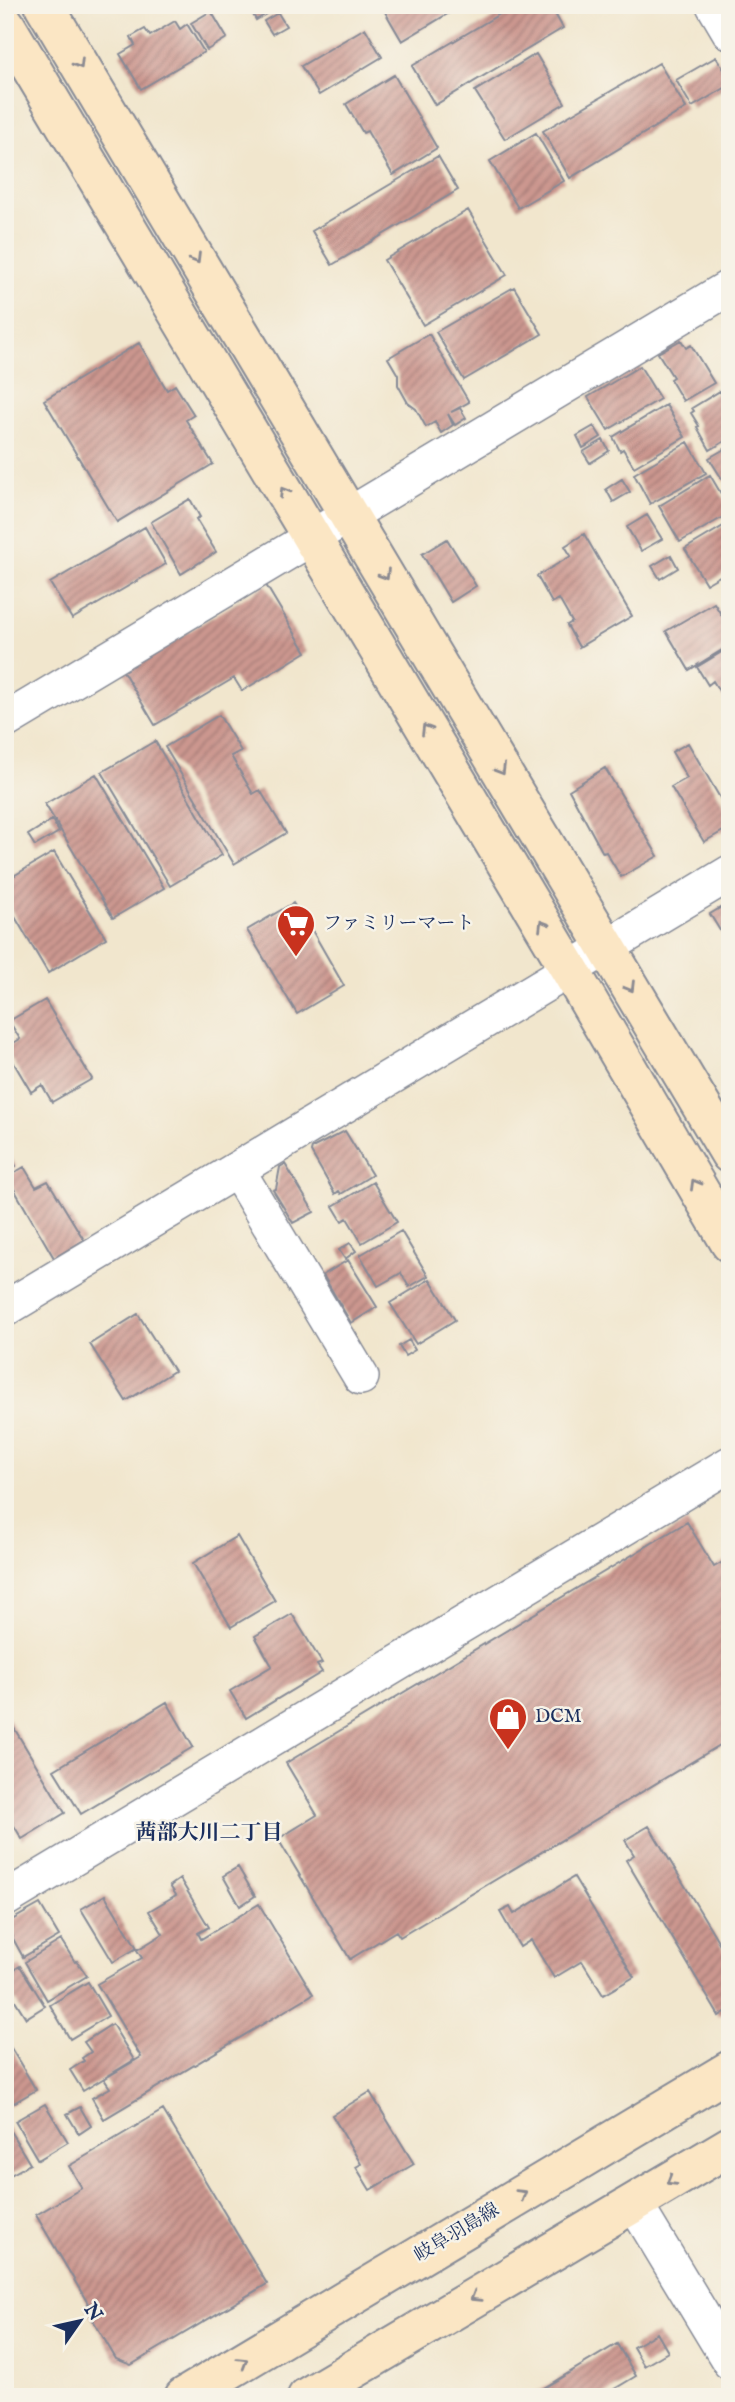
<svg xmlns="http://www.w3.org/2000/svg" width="735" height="2402" font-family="'IM FELL English','Noto Serif JP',serif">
	<defs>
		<pattern id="building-hatch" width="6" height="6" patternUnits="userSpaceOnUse" patternTransform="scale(1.75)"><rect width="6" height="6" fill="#cc978f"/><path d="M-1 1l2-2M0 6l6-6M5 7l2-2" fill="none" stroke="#a57c78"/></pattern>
	</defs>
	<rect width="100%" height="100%" fill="#f7f3e8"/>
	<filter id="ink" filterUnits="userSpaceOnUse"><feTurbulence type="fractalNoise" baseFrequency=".0143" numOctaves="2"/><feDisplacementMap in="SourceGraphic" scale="14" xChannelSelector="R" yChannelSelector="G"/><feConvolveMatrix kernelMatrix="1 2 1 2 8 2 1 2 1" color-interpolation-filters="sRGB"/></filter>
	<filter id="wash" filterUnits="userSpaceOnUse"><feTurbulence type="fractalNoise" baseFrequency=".00686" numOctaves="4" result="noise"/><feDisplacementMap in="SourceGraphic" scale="28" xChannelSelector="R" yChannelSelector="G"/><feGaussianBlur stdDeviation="1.57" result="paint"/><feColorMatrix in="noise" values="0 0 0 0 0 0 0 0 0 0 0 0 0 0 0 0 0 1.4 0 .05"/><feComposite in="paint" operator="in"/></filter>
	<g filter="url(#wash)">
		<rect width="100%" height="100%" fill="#f1e6cd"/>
		<g id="blocks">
			<path fill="url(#building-hatch)" d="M248,5H281L256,20Z
				M381,5H458L459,7L402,41Z
				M515,5H550L563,28L435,105L412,66Z
				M211,11L227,38L207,50L191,23Z
				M278,13L286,26L272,34L264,21Z
				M175,21L180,29L187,24L204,52L141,89L120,54L135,45L131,37L145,29L150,36Z
				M365,28L382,57L319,95L301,66Z
				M536,54L565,103L505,139L475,91Z
				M716,57L730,79V85L692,107L676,80Z
				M659,63L686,108L570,178L543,131Z
				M394,75L437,148L393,175L367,131L363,133L346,104Z
				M536,133L564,181L518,208L490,161Z
				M438,156L458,190L332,265L312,231Z
				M468,210L507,275L423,325L384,260Z
				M514,287L542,334L464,380L436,332Z
				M429,334L469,402L451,412L460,408L466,418L455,425L448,414L453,425L441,433L435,422L426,427L416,409L408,403L398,385V375L388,358Z
				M681,340L686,348L691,345L714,383L683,401L670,379L673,377L658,353Z
				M139,343L167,390L175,385L194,415L186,420L213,464L117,522L44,400Z
				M640,366L660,399L608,430L588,397Z
				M720,391L730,408V438L710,450L697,427L699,426L691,413L694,411L692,408Z
				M666,405L685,437L634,467L623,449L620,451L613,437Z
				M594,426L601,437L583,448L577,436Z
				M603,440L609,451L590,463L583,452Z
				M688,442L706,473L650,504L634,474Z
				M730,446V479L724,482L709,458Z
				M710,475L730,509V513L680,542L659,506Z
				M622,479L630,492L613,502L606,489Z
				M190,499L200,517L196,519L216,552L181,574L151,522Z
				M647,515L662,539L641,551L627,527Z
				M730,522V570L706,584L685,549Z
				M145,527L166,564L72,619L50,583Z
				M584,534L632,616L579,647L567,625L572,622L559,599L552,603L537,576L571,556L565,546Z
				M447,539L476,586L451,602L422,554Z
				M671,555L678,568L660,579L652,566Z
				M266,585L306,652L242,691L234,678L155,725L123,671Z
				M714,603L730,629V645L689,670L666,631Z
				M730,647V709L713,681L708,685L697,667Z
				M219,715L241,751L231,756L253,794L260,790L286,833L234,864L165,747Z
				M155,741L222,855L170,886L102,772Z
				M688,743L730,815V827L704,842L671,787L687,778L672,752Z
				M605,768L658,856L621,877L606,852L603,853L569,790Z
				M96,774L164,888L113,918L45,804Z
				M52,820L59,832L35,846L28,835Z
				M54,852L106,938L48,973L5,900V881Z
				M730,902V947L710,914Z
				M293,903L303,919L305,918L344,986L297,1014L247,930Z
				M45,1000L92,1079L52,1102L42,1085L31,1092L5,1048L20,1039L9,1021Z
				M345,1131L372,1175L341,1194L339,1191L335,1194L311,1152L312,1148Z
				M5,1148L16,1166L5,1173Z
				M285,1164L314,1212L293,1223L273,1190L276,1189L280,1167Z
				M24,1167L36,1187L48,1181L84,1240L54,1258L7,1177Z
				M373,1182L397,1222L362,1243L347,1218L342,1221L333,1206Z
				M401,1231L428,1276L409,1287L401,1273L378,1286L360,1255Z
				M350,1243L356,1251L345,1259L339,1250Z
				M348,1260L377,1307L351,1323L323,1275Z
				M430,1279L455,1320L416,1344L390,1303Z
				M138,1314L174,1371L126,1401L90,1344Z
				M409,1340L415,1350L405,1356L399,1346Z
				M687,1522L714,1567L730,1558V1739L400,1937L396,1931L350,1959L278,1839L317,1815L286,1763Z
				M237,1536L275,1601L231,1627L193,1563Z
				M292,1614L322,1663L317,1665L322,1672L246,1718L230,1691L272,1666L255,1636Z
				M167,1702L193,1747L81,1814L54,1770Z
				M5,1713L65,1813L22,1839L5,1811Z
				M649,1826L730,1961V2009L719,2016L626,1860L634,1855L625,1840Z
				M238,1867L255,1896L240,1906L223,1876Z
				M574,1877L634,1977L603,1995L582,1961L554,1978L531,1940L520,1947L500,1912L510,1907L514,1914Z
				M180,1879L209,1927L198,1933L201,1939L259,1904L313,1994L104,2119L92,2098L110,2088L104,2079L141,2057L97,1984L142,1958L137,1950L163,1934L149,1911L176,1895L170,1886Z
				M105,1895L137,1948L113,1962L81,1909Z
				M40,1904L59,1936L23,1957L5,1924Z
				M61,1940L75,1962L77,1961L87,1976L47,2000L25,1962Z
				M20,1966L45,2006L26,2018L5,1984V1975Z
				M88,1982L108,2016L70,2039L50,2005Z
				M112,2024L134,2060L83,2091L70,2070L84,2061L82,2058L91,2052L84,2042Z
				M5,2038L36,2090L5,2108Z
				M370,2092L414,2164L370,2190L356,2167L361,2164L332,2115Z
				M45,2104L68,2142L38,2160L15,2121Z
				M80,2107L91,2126L79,2134L67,2114Z
				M163,2110L267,2284L131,2365L116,2359L86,2308L89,2305L36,2215L82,2188L69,2166Z
				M7,2126L30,2164L5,2178V2127Z
				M657,2333L668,2352L644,2366L633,2347Z
				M617,2344L636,2376L601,2397H529Z"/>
		</g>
	</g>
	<g filter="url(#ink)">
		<use href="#blocks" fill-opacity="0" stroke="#868a96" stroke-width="2"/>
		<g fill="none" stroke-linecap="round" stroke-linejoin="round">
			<defs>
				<path id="street" d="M714,5L730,32
					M5,721L730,287
					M237,1170L361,1377
					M5,1309L730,873
					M5,1899L730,1464
					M634,2203L730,2362"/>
				<path id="secondary" d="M44,5L730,1154
					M5,24L570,970L730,1243
					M184,2397L730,2070
					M307,2397L730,2146"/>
			</defs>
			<use href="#street" stroke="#868a96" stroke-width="38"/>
			<use href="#secondary" stroke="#868a96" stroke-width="42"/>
			<use href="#street" stroke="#fff" stroke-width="35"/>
			<use href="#secondary" stroke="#fbe6c4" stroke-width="38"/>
		</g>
		<defs><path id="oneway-chevron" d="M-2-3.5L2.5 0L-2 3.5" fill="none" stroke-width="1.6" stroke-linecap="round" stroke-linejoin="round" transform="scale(1.75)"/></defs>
		<g stroke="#8b8a91">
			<use href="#oneway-chevron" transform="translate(79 64) rotate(59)"/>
			<use href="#oneway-chevron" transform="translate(196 259) rotate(59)"/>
			<use href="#oneway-chevron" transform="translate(284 492) rotate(-121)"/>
			<use href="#oneway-chevron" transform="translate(385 575) rotate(59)"/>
			<use href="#oneway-chevron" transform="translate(426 729) rotate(-121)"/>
			<use href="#oneway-chevron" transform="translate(501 770) rotate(59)"/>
			<use href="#oneway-chevron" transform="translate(543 925) rotate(-121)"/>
			<use href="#oneway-chevron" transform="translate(630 987) rotate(59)"/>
			<use href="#oneway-chevron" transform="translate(695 1184) rotate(-120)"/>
			<use href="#oneway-chevron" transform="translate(671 2181) rotate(149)"/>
			<use href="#oneway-chevron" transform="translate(522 2194) rotate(-31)"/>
			<use href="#oneway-chevron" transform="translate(475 2297) rotate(149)"/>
			<use href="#oneway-chevron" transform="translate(243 2362) rotate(-31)"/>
		</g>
	</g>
	<defs>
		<symbol id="supermarket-pin" viewBox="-11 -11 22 30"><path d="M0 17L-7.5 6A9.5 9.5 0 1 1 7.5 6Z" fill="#c8321e" stroke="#f7f3e8"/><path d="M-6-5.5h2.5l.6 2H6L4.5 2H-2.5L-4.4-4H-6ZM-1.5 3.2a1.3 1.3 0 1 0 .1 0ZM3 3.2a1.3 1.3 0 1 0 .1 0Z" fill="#fff"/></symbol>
		<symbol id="shop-pin" viewBox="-11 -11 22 30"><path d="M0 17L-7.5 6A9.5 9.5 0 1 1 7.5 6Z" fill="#c8321e" stroke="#f7f3e8"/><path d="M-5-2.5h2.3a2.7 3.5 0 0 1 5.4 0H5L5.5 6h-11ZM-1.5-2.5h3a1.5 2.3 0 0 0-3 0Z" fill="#fff"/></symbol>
	</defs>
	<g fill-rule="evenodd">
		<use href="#supermarket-pin" x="274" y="902" width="44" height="60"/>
		<use href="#shop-pin" x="486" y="1695" width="44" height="60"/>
	</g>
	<g text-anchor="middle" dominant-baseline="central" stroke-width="5" stroke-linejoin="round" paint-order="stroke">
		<g font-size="19" fill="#1b2f5e" stroke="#f7f3e8" text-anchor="start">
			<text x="323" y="924">ファミリーマート</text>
			<text x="535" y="1717">DCM</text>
		</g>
		<g font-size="19" fill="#1b2f5e" stroke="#f7f3e8">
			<text transform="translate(457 2233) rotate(-31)">岐阜羽島線</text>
		</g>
		<g font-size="21" font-weight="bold" fill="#1b2f5e" stroke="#f7f3e8">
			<text x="209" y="1833">茜部大川二丁目</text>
		</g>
	</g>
	<rect width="735" height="2402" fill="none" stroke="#f7f3e8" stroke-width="28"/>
	<g transform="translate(80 2321) rotate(56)" stroke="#f7f3e8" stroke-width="5" paint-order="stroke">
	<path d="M0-5L12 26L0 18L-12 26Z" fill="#1b2f5e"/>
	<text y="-10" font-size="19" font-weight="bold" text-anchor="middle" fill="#1b2f5e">N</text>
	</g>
</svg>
